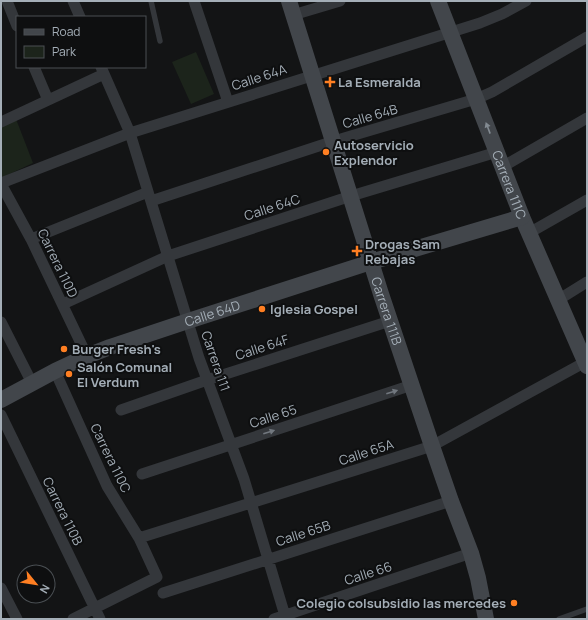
<svg xmlns="http://www.w3.org/2000/svg" width="588" height="620" font-family="Manrope,sans-serif">
	<rect width="100%" height="100%" fill="#131415"/>
	<path fill="#1c241b" d="M196,52L214,94L191,104L172,62Z
		M16,119L33,163L1,178V126Z"/>
	<g fill="none" stroke-linecap="round" stroke-linejoin="round">
		<path stroke="#34373b" stroke-width="5.5" d="M151,1L160,41
			M559,619L587,609"/>
		<path stroke="#34373b" stroke-width="11" d="M7,1L17,26
			M73,1L80,17
			M194,1L228,102
			M293,15L340,1
			M34,67L48,100
			M101,67L130,133L199,358L244,479L286,619
			M1,122L104,74
			M502,167L587,118
			M1,183L130,133L480,23L502,14L526,1
			M1,184L31,239L87,356
			M151,201L334,141L476,99L492,92L587,37
			M529,233L587,200
			M31,239L148,192
			M558,300L587,282
			M63,304L168,256L351,196L497,152
			M1,322L32,383
			M55,371L107,486L139,538L157,577L73,619
			M121,410L207,380L390,321
			M1,415L100,619
			M142,474L412,385
			M139,538L432,446L587,361
			M1,588L17,619
			M163,593L451,501
			M274,619L471,553"/>
		<g stroke="#42464b" stroke-width="16">
			<path id="s1" d="M289,1L381,294L432,446L451,501L471,553L478,578L486,619"/>
			<path id="s2" d="M438,1L522,217L587,366"/>
			<path id="s3" d="M1,400L55,371L87,356L110,347L188,321L371,262L522,217"/>
		</g>
	</g>
	<defs><path id="oneway-solid" d="M-6-.8H1V-3.2L6.5 0L1 3.2V.8H-6Z"/></defs>
	<use fill="#828a91" href="#oneway-solid" transform="translate(488 128) rotate(-111)"/>
	<g fill="#72787f">
		<use href="#oneway-solid" transform="translate(392 392) rotate(-18)"/>
		<use href="#oneway-solid" transform="translate(269 432) rotate(-18)"/>
	</g>
	<g fill="#ff7f22" stroke="#0e0f10" stroke-width="1.5">
		<path d="M328 76h4v4h4v4h-4v4h-4v-4h-4v-4h4z"/>
		<circle cx="326" cy="152" r="4"/>
		<path d="M355 245h4v4h4v4h-4v4h-4v-4h-4v-4h4z"/>
		<circle cx="262" cy="309" r="4"/>
		<circle cx="64" cy="349" r="4"/>
		<circle cx="69" cy="374" r="4"/>
		<circle cx="514" cy="603" r="4"/>
	</g>
	<g text-anchor="middle" dominant-baseline="central" stroke-width="4" stroke-linejoin="round" paint-order="stroke">
		<g font-size="13" fill="#a4aeb7" stroke="#0e0f10">
			<text transform="translate(259 77) rotate(-18)">Calle 64A</text>
			<text transform="translate(370 116) rotate(-16)">Calle 64B</text>
			<text stroke="none"><textPath href="#s2" startOffset="197">Carrera 111C</textPath></text>
			<text transform="translate(272 207) rotate(-18)">Calle 64C</text>
			<text transform="translate(58 263) rotate(64)">Carrera 110D</text>
			<text stroke="none"><textPath href="#s1" startOffset="325">Carrera 111B</textPath></text>
			<text stroke="none"><textPath href="#s3" startOffset="229">Calle 64D</textPath></text>
			<text transform="translate(262 347) rotate(-18)">Calle 64F</text>
			<text transform="translate(216 361) rotate(71)">Carrera 111</text>
			<text transform="translate(273 416) rotate(-18)">Calle 65</text>
			<text transform="translate(366 452) rotate(-18)">Calle 65A</text>
			<text transform="translate(111 458) rotate(64)">Carrera 110C</text>
			<text transform="translate(63 511) rotate(64)">Carrera 110B</text>
			<text transform="translate(303 533) rotate(-18)">Calle 65B</text>
			<text transform="translate(368 573) rotate(-18)">Calle 66</text>
		</g>
		<g font-size="13" font-weight="bold" fill="#a4aeb7" stroke="#0e0f10" text-anchor="start">
			<text x="338" y="82">La Esmeralda</text>
			<text x="334" y="145">Autoservicio<tspan x="334" dy="15">Explendor</tspan></text>
			<text x="365" y="244">Drogas Sam<tspan x="365" dy="15">Rebajas</tspan></text>
			<text x="270" y="309">Iglesia Gospel</text>
			<text x="72" y="349">Burger Fresh's</text>
			<text x="77" y="367">Salón Comunal<tspan x="77" dy="15">El Verdum</tspan></text>
			<text x="506" y="603" text-anchor="end">Colegio colsubsidio las mercedes</text>
		</g>
	</g>
	<rect width="588" height="620" fill="none" stroke="#a4aeb7" stroke-width="4"/>
	<rect x="16" y="16" width="130" height="52" fill="#0e0f10" stroke="#4a4f53"/>
	<rect x="24" y="29" width="20" height="6" fill="#42464b" stroke="#4a4f53"/>
	<text x="52" y="36" font-size="12" fill="#a4aeb7">Road</text>
	<rect x="24" y="46" width="20" height="12" fill="#1c241b" stroke="#4a4f53"/>
	<text x="52" y="56" font-size="12" fill="#a4aeb7">Park</text>
	<g transform="translate(36 584) rotate(120)"><circle r="19" fill="#0e0f10" stroke="#4a4f53"/>
	<path d="M0-3L7 15L0 10L-7 15Z" fill="#ff7f22"/>
	<text y="-6" font-size="11" font-weight="bold" text-anchor="middle" fill="#a4aeb7">N</text>
	</g>
</svg>
